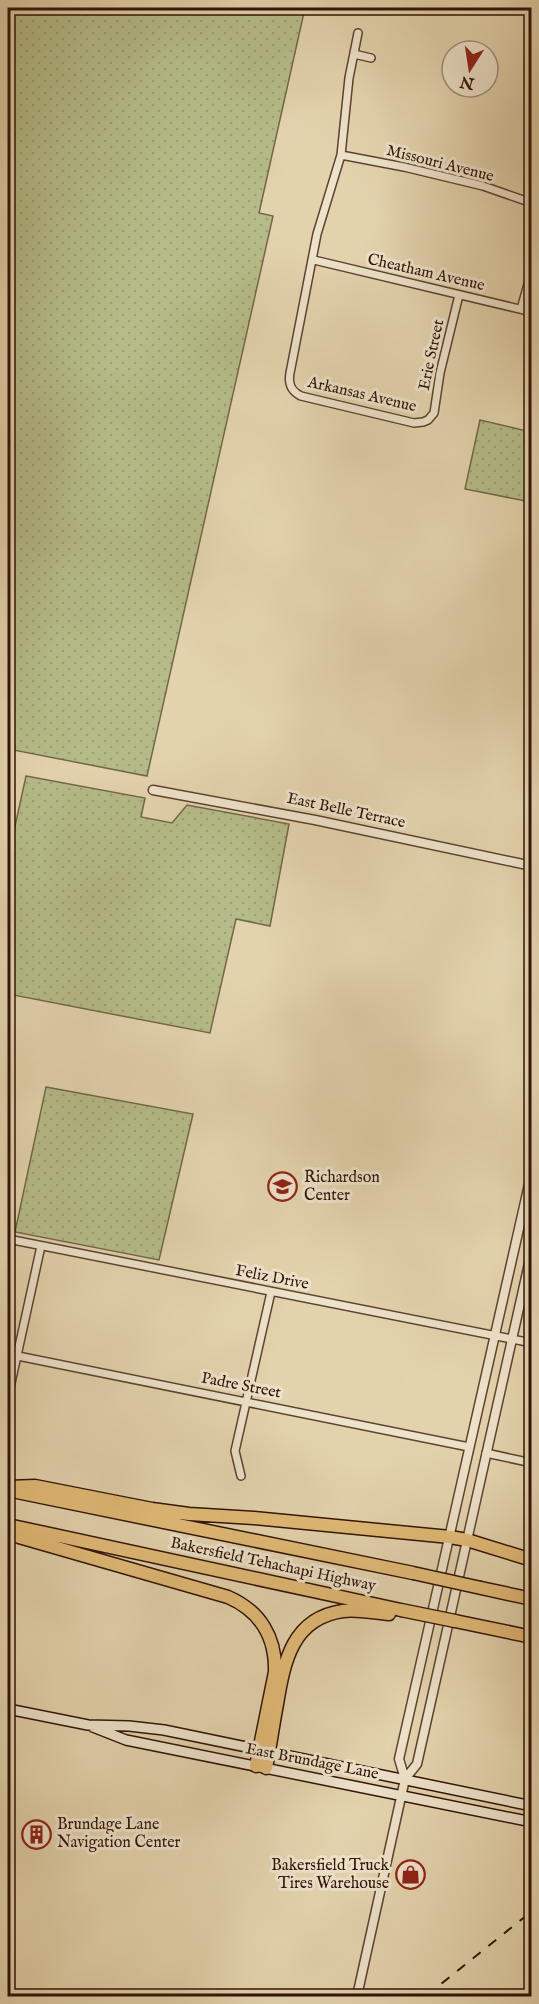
<svg xmlns="http://www.w3.org/2000/svg" width="539" height="2004" font-family="'IM FELL English',serif">
	<defs>
		<pattern id="grass-dots" width="8" height="8" patternUnits="userSpaceOnUse" patternTransform="scale(1.5)"><rect width="8" height="8" fill="#b5bc89"/><path d="M2 2h.1M6 6h.1" fill="none" stroke="#9ca175" stroke-width="1.8" stroke-linecap="round"/></pattern>
	</defs>
	<rect width="100%" height="100%" fill="#e3d3ad"/>
	<filter id="stains"><feTurbulence type="fractalNoise" baseFrequency=".00333" numOctaves="4"/><feColorMatrix values="0 0 0 0 .2 0 0 0 0 .09 0 0 0 0 .02 0 0 0 .5 -.17"/></filter>
	<radialGradient id="worn" r=".72"><stop offset=".6" stop-color="#630" stop-opacity="0"/><stop offset="1" stop-color="#630" stop-opacity=".3"/></radialGradient>
	<path fill="url(#grass-dots)" stroke="#726848" stroke-width="1.5" d="M8,8H305L259,213L273,216L147,776L8,749Z
		M480,420L531,432V502L465,489Z
		M26,776L145,798L141,817L172,823L187,805L289,824L270,926L236,919L210,1033L8,994V858Z
		M46,1087L193,1114L159,1260L15,1232Z"/>
	<g fill="none" stroke-linecap="round" stroke-linejoin="round">
		<defs>
			<path id="minor" d="M358,33L349,78L341,155L317,234L290,373C288,384 291,391 301,396L414,423L423,422L428,420L434,413L440,373L459,295
				M354,54L371,58
				M341,155L404,167L483,186L532,203
				M314,260L532,312
				M521,309L532,270
				M8,1239L532,1343
				M8,1354L469,1447
				M8,1397L41,1246
				M8,1430L9,1438
				M486,1453L532,1463
				M241,1476L235,1451L271,1292"/>
			<path id="tertiary" d="M153,790L315,820L532,866
				M405,1779L399,1759L532,1171
				M357,1996L405,1779L417,1764L532,1250"/>
			<path id="secondary" d="M8,1709L88,1725L129,1726L164,1730L532,1806
				M93,1727L126,1740L532,1822"/>
			<path id="motorway" d="M8,1487L35,1486L152,1509L189,1514L254,1518L450,1537L467,1540L532,1560
				M17,1492L413,1573
				M8,1525L401,1610
				M8,1531L19,1537L228,1597C260,1611 276,1637 275,1672L256,1766
				M481,1588L532,1599
				M455,1621L532,1637
				M266,1768C270,1747 273,1725 277,1704C284,1662 292,1618 343,1611C358,1609 374,1613 389,1614"/>
		</defs>
		<use href="#minor" stroke="#5d4330" stroke-width="10"/>
		<use href="#tertiary" stroke="#5d4330" stroke-width="11"/>
		<use href="#secondary" stroke="#301306" stroke-width="12"/>
		<use href="#motorway" stroke="#301306" stroke-width="15"/>
		<use href="#minor" stroke="#ede2ca" stroke-width="7"/>
		<use href="#tertiary" stroke="#ede2ca" stroke-width="8"/>
		<use href="#secondary" stroke="#ede2ca" stroke-width="9"/>
		<use href="#motorway" stroke="#e2ba76" stroke-width="12"/>
		<path stroke="#301306" stroke-width="2" stroke-dasharray="10 10" stroke-linecap="butt" d="M426,1996L532,1911"/>
		<defs>
			<path id="motorway-bridge" d="M413,1573L481,1588
				M401,1610L455,1621"/>
		</defs>
		<use href="#motorway-bridge" stroke="#301306" stroke-width="15" stroke-linecap="butt"/>
		<use href="#motorway-bridge" stroke="#e2ba76" stroke-width="12"/>
	</g>
	<defs>
		<symbol id="school-ring" viewBox="-11 -11 22 22"><circle r="9.5" fill="#ede2ca" stroke="#8f2418" stroke-width="1.5"/><path d="M0-5L7-2L0 1L-7-2ZM-4 1L0 2.5L4 1V4Q0 6-4 4Z" fill="#8f2418"/></symbol>
		<symbol id="building-ring" viewBox="-11 -11 22 22"><circle r="9.5" fill="#ede2ca" stroke="#8f2418" stroke-width="1.5"/><path d="M-4-6H4V6H1V3H-1V6H-4ZM-2.5-4.3h1.7v1.8h-1.7ZM.8-4.3h1.7v1.8H.8ZM-2.5-1h1.7V.8h-1.7ZM.8-1h1.7V.8H.8Z" fill="#8f2418"/></symbol>
		<symbol id="shop-ring" viewBox="-11 -11 22 22"><circle r="9.5" fill="#ede2ca" stroke="#8f2418" stroke-width="1.5"/><path d="M-5-2.5h2.3a2.7 3.5 0 0 1 5.4 0H5L5.5 6h-11ZM-1.5-2.5h3a1.5 2.3 0 0 0-3 0Z" fill="#8f2418"/></symbol>
	</defs>
	<g fill-rule="evenodd">
		<use href="#school-ring" x="266" y="1170" width="33" height="33"/>
		<use href="#building-ring" x="20" y="1818" width="33" height="33"/>
		<use href="#shop-ring" x="394" y="1858" width="33" height="33"/>
	</g>
	<g text-anchor="middle" dominant-baseline="central" stroke-width="6" stroke-linejoin="round" paint-order="stroke">
		<g font-size="16" fill="#301306" stroke="#ede2ca">
			<text transform="translate(440 164) rotate(14)">Missouri Avenue</text>
			<text transform="translate(426 273) rotate(13)">Cheatham Avenue</text>
			<text transform="translate(432 355) rotate(-78)">Erie Street</text>
			<text transform="translate(362 395) rotate(13)">Arkansas Avenue</text>
			<text transform="translate(346 811) rotate(12)">East Belle Terrace</text>
			<text transform="translate(272 1278) rotate(11)">Feliz Drive</text>
			<text transform="translate(241 1386) rotate(11)">Padre Street</text>
			<text transform="translate(273 1565) rotate(12)">Bakersfield Tehachapi Highway</text>
			<text transform="translate(312 1762) rotate(11)">East Brundage Lane</text>
		</g>
		<g font-size="16" fill="#301306" stroke="#ede2ca" text-anchor="start">
			<text x="304" y="1178">Richardson<tspan x="304" dy="18">Center</tspan></text>
			<text x="57" y="1825">Brundage Lane<tspan x="57" dy="18">Navigation Center</tspan></text>
			<text x="389" y="1866" text-anchor="end">Bakersfield Truck<tspan x="389" dy="18">Tires Warehouse</tspan></text>
		</g>
	</g>
	<rect width="539" height="2004" fill="none" stroke="#e3d3ad" stroke-width="30"/>
	<rect x="9" y="9" width="521" height="1986" fill="none" stroke="#301306" stroke-width="3"/>
	<rect x="15" y="15" width="509" height="1974" fill="none" stroke="#301306" stroke-width="1.5"/>
	<g transform="translate(470 69) rotate(192)"><circle r="28" fill="#ede2ca" stroke="#a18f7c" stroke-width="1.5"/>
	<path d="M0-4.5L10 22L0 15L-10 22Z" fill="#8f2418"/>
	<text y="-9" font-size="16" font-weight="bold" text-anchor="middle" fill="#301306">N</text>
	</g>
	<rect width="100%" height="100%" filter="url(#stains)"/>
	<rect width="100%" height="100%" fill="url(#worn)"/>
</svg>
